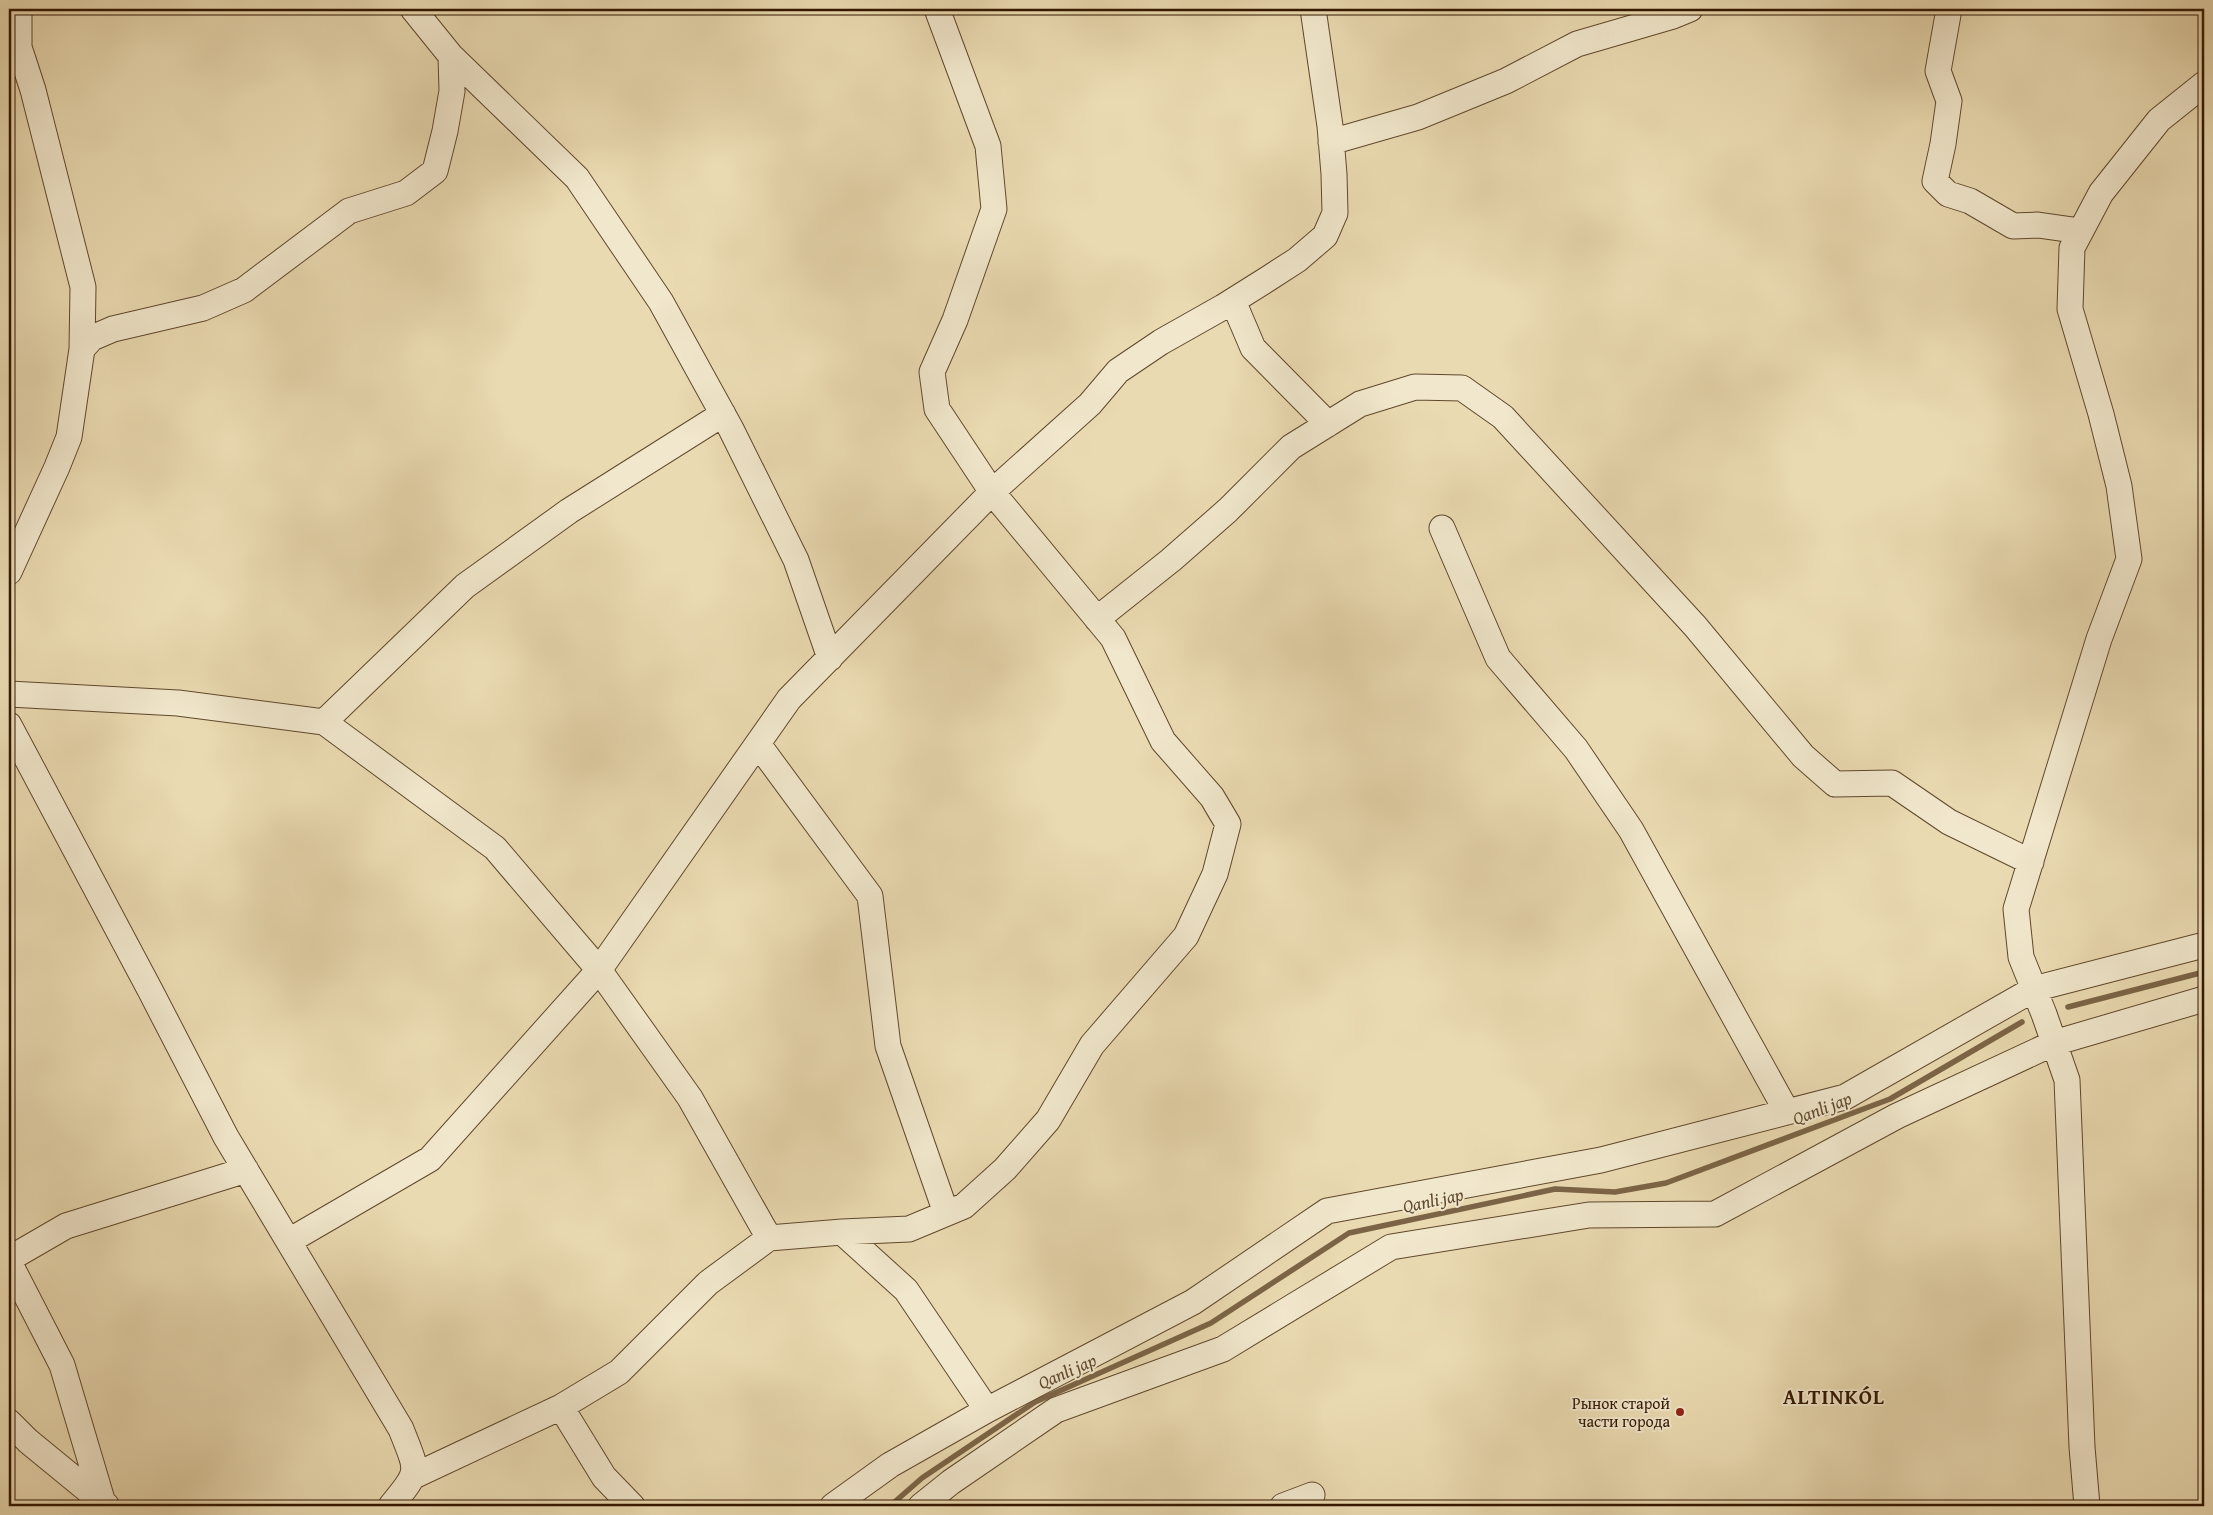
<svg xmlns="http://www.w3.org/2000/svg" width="2213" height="1515" font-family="'Gentium Book Plus',serif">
	<rect width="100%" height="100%" fill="#eadab1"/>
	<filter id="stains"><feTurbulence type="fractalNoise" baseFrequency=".004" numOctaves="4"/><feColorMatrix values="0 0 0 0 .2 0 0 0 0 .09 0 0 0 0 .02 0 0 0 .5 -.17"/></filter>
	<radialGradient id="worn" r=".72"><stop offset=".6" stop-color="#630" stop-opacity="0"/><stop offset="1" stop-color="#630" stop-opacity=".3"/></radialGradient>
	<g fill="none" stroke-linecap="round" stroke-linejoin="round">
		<path stroke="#7b6446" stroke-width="5.5" d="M2068,1007L2204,972
			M890,1506L922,1478L1035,1402L1211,1323L1349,1233L1555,1189L1615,1192L1666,1183L1890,1099L2022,1022"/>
		<defs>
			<path id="minor" d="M413,9L451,56L577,178L661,302L731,429L796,560L830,658
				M1949,9L1938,71L1949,101L1943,144L1935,181L1948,194L1970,201L2013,226L2038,225L2080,231
				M1331,142L1418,117L1506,81L1577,44L1673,16L1690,9
				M1233,301L1253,348L1328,424
				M82,349L92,338L113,329L203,308L244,290L349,211L406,193L435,171L445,131L452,91L451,56
				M1442,528L1498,658L1576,749L1631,830L1787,1112
				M9,572L57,467L69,437L82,349L83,287L33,90L19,47V9
				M1097,619L1171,560L1228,510L1291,447L1360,404L1415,387L1462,388L1503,417L1695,626L1803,756L1835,784L1892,783L1949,822L2031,862
				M9,694L178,703L324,722L495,848L599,970L690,1098L769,1238
				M324,722L465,586L569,511L723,414
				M9,725L150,990L226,1137L401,1429C418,1473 421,1469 391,1506
				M758,744L870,896L888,1046L946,1213
				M842,1232L906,1290L987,1410
				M289,1241L430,1159L599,970L789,699L992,492L1090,404L1118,371L1161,342L1223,307L1266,280L1297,260L1325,236L1335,213L1334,174L1330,126L1313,9
				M9,1259L66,1226L246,1170
				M9,1262L62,1365L103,1503
				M561,1407L604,1477L632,1506
				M9,1422L28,1441L106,1505
				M414,1476L561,1407L619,1372L708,1283L769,1238L842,1232L909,1229L964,1206L1005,1169L1048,1120L1092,1045L1186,936L1215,874L1228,824L1212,797L1163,741L1113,638L992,492L937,409L932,372L955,320L994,209L988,146L937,9
				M833,1506L890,1465L987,1410L1193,1302L1327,1211L1601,1160L1845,1097L2034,989L2204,945
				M921,1506L951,1482L1056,1410L1223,1349L1391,1247L1589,1215L1715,1214L1897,1116L2054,1043L2204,999
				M1283,1506L1312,1495
				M2087,1506L2082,1447L2067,1080L2044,1014L2021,957L2016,909L2099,639L2129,559L2119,486L2101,414L2070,309L2072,248L2101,193L2159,120L2204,84"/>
		</defs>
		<use href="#minor" stroke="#60482c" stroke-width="27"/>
		<use href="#minor" stroke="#f1e7cc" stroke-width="25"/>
	</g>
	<circle fill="#8f2418" stroke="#f1e7cc" stroke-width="2" cx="1680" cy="1412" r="5"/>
	<g text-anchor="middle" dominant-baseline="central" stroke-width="4" stroke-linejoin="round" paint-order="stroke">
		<g font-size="16" fill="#321700" stroke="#f1e7cc" text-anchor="end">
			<text x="1670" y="1403">Рынок старой<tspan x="1670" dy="18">части города</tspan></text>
		</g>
		<g font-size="18" font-style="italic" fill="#624b2f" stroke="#f1e7cc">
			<text transform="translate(1822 1108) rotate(-21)">Qanli jap</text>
			<text transform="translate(1433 1200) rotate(-12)">Qanli jap</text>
			<text transform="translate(1067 1371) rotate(-24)">Qanli jap</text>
		</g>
		<g font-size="21" font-weight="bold" letter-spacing="1" fill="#321700" stroke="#f1e7cc">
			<text x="1834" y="1396">ALTINKÓL</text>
		</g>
	</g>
	<rect width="2213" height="1515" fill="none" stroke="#eadab1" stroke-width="30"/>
	<rect x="10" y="10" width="2193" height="1495" fill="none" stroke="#321700" stroke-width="2.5"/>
	<rect x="15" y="15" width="2183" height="1485" fill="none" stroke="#321700"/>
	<rect width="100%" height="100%" filter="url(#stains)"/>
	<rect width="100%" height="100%" fill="url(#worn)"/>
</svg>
